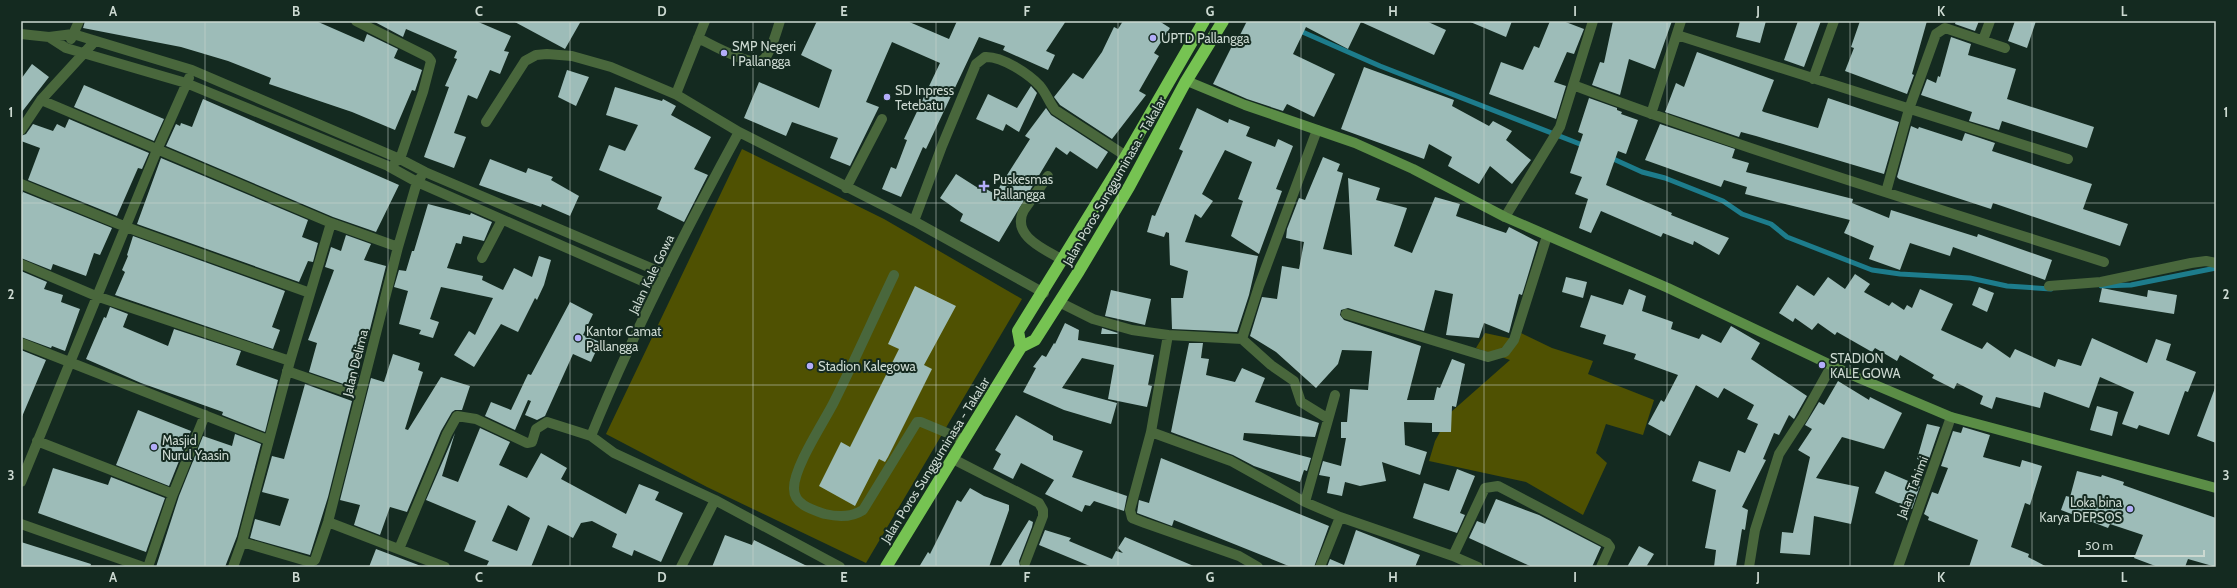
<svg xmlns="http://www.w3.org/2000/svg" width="2237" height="588" font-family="Cabin,sans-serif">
	<rect width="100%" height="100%" fill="#142a20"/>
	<path fill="#4f5102" d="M742,149L884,219L1022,299L866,563L707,487L606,434Z
		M1485,333L1513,339L1521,333L1552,348L1593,361L1588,374L1654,400L1643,435L1606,424L1596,453L1607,463L1583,515L1526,482L1429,461L1435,441L1451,412L1510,360L1476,348Z"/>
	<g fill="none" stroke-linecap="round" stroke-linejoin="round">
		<path stroke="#1d7c8c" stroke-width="5" d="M1298,30L1380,66L1585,146
			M1609,157L1642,172L1665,178L1723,201L1742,214L1771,224L1787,237L1872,270L1900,274L1970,278L2007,286L2051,289
			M2101,286L2131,285L2216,268"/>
	</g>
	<path fill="#9dbcb8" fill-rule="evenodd" d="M85,21H316L364,42L367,34L398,49L394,58L422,70L415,91L412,90L395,130L352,112L269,84L271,78L228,61L181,47L83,28Z
		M373,21H476L511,36L504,51L509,52L500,74L490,70L477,99L468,95L454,133L466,137L454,168L424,157L449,87L445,86L457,59L454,58L457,51L406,29L403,37Z
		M513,21H581L565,49Z
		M817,21H907L949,39L957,21H1066L1046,51L1055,55L1048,70L1003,50L1005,46L979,37L926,149L923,147L901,197L882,189L891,167L896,169L907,140L904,139L940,63L892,42L866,102L879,107L850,166L830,158L838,138L792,122L786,136L744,118L759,82L819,108L832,70L801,55Z
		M1123,21H1159L1170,28L1154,53L1159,56L1139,91L1146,95L1112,139L1060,105L1054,97L1073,73L1083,79L1102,52L1114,27L1118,29Z
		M1247,21H1426L1446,30L1434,55L1361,22L1348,49L1306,27L1293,54L1335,74L1314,117L1287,104L1283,111L1247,99L1213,84L1234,42L1236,43Z
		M1468,21H1512L1506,37Z
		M1550,21H1563L1584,29L1574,54L1567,52L1554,82L1566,86L1556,119L1489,94L1501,62L1523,70L1534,46L1539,48Z
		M1613,21H1672L1655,69L1629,59L1620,95L1592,85L1600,62L1604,63Z
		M1740,21H1766L1760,43L1736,37Z
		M1798,21H1821L1804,67L1784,60Z
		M1860,21H1927L1912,74L1914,75L1907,94L1845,71L1854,48L1851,47Z
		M1956,21H1979L1975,31L1955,24Z
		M2015,21H2036L2027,48L2008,41Z
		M1951,37L1971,44L1968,55L2016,69L2007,99L2094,127L2087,148L2002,121L1999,130L1969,121L1972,112L1921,95L1927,79L1936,83L1938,76L1940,77Z
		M1697,52L1774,80L1762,111L1764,112L1818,128L1828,98L1899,122L1884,174L1756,136L1741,132L1739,137L1665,112L1676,83L1684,87Z
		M32,64L49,77L21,113V79Z
		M1364,67L1454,100L1452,106L1489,126L1493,121L1512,131L1506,140L1531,160L1512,184L1490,166L1479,184L1448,166L1452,157L1429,144L1424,159L1341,129Z
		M567,70L589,77L576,106L558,97Z
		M84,85L164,119L154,141L74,107Z
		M1031,86L1037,93L1019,132L1006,124L1003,131L976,119L988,94L1017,108Z
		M615,87L662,101L663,99L676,106L671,115L711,137L694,169L708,175L684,222L657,209L662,197L599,170L609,145L625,151L638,125L606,115Z
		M1589,98L1617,108V110L1622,112L1621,114L1638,120L1626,154L1618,151L1606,185L1672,213L1671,215L1729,238L1719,255L1694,241L1693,245L1663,233L1661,237L1601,211L1591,233L1579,228L1588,199L1575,194L1582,177L1570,173L1583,134L1578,132Z
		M203,99L399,185L376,232L333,217L166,146L176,124L180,126L181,123L192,127Z
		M1046,108L1051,115L1108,152L1097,169L1070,151L1067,155L1056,147L999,242L960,221L963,214L940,198L956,174L978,188L979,185L995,194L1030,139L1025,136Z
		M1197,108L1228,123L1229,119L1250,127L1246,136L1275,147L1278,139L1293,146L1276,189L1282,191L1259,254L1231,236L1243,201L1238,199L1252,162L1225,150L1202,194L1213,201L1201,218L1195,214L1185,242L1258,256L1249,295L1237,332L1172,329L1171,298H1183L1188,271L1170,265L1169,233L1166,232L1164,237L1147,232L1152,215L1155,216L1183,151L1179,149Z
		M69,119L149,153L142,169L138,168L117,216L28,180L40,148L21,141V136L26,134L33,124L53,131L57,124L65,128Z
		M1660,124L1735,149L1732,158L1749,163L1746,172L1853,199L1852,203L1889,218L1891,210L1977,237L1978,234L2052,260L2045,280L1953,247L1950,256L1910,243L1900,270L1869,259L1874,246L1844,233L1850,220L1745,194L1747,187L1724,180L1721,187L1645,160Z
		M1911,126L1918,129L1919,127L1962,141L1965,133L1995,143L1992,151L2092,184L2083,209L2128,224L2120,246L1993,203L1991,209L1899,179L1897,177Z
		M1323,157L1340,164L1337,171L1343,173L1323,249L1352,255L1348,178L1380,188L1376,200L1407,208L1394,246L1412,253L1435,197L1460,204L1456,216L1506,233L1509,227L1538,242L1522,295L1519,294L1509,333L1484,323L1479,338L1446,335L1453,294L1435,290L1424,331L1348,308L1341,310L1340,315L1344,320L1421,346L1407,400H1434L1437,387L1440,388L1452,359L1465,364L1456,407L1452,406L1451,432H1432V423L1404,422L1405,445L1427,452L1420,475L1382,462L1386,481L1360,486L1345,482L1342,496L1327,493L1330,477L1319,475L1323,461L1341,466L1346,438H1341V422H1347L1350,389L1368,390L1372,351L1342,350L1338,364L1316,388L1276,352L1250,336L1262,297L1277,299L1282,266L1299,269L1304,242L1286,238L1287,229L1299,198L1305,200Z
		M161,158L308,220L302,237L318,243L313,262L308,261L299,282L137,224Z
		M490,159L526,173L528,168L553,177L551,180L579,196L570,216L542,204L541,207L479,185Z
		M23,192L112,228L100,255L94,253L86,276L53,264L51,270L21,258V197Z
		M428,204L470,215L471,213L492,222L484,241L463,236L461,244L456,243L447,268L483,276L482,280L503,290L514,268L532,277L539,256L551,260L544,285L537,300L535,298L518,332L501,324L474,367L454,355L469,331L475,335L493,298L441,287L430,319L439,322L433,338L419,334L421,330L399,324L408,291L394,287L399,270L406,271L412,251H414Z
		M346,235L371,244L364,260L386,266L366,345L363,344L353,373L359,374L355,388L309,372L317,343L308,340L334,270L325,267L331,247L341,251Z
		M133,236L285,291L272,327L280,330L273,349L115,295L125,272L122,270L128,256L127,255Z
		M21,271L47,282L44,289L63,295L61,302L80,309L65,351L52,346L51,348L21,337Z
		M1855,274L1870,284L1864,292L1889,306L1892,302L1904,310L1907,305L1912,308L1920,289L1953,304L1941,330L1982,349L1987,342L2010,358L2015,349L2055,367L2058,359L2081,366L2092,338L2147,363L2156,339L2171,344L2166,360L2196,372L2188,392L2185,391L2169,435L2139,425L2137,429L2122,424L2134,392L2100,377L2089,408L2044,392L2040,408L1996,397L1992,409L1980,404L1983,396L1957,383L1954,389L1932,378L1934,375L1900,355L1897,361L1875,348L1872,352L1837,332L1835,335L1818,323L1812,330L1795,318L1793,322L1779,313L1797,285L1814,296L1828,277L1845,289Z
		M1566,277L1587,282L1583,298L1562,292Z
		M915,286L956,306L924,365L932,369L888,457L885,462L879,459L855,506L819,486L841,442L850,447L899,349L888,344Z
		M1979,287L1994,293L1987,312L1972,305Z
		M2102,288L2147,297L2148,290L2177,295L2174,314L2099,302Z
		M1629,289L1646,296L1642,311L1673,322L1671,329L1699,339L1702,334L1721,343L1731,326L1760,343L1751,359L1807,396L1794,419L1789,415L1779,435L1774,433L1763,459L1766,460L1742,507L1748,510L1745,530L1742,529L1736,567H1714L1716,550L1705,548L1716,490L1692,481L1699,461L1730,472L1738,450L1745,453L1758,424L1747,419L1754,405L1724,388L1718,398L1696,385L1670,436L1648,424L1661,400L1664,402L1678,375L1634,359L1636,354L1603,344L1606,335L1580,327L1591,295L1623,305Z
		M1111,290L1151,299L1145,325L1105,316Z
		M570,302L593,314L583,335L600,342L591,362L573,354L545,416L537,420L525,415L531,401L528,400L515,430L485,416L491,402L511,410L528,374L531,375Z
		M110,307L128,314L123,327L168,346L174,329L241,351L236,365L278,380L265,432L222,415L223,412L141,383L86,359L104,317L106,318Z
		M1065,323L1079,330L1078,340L1154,355L1148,385L1152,386L1147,407L1108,399L1114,365L1082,358L1062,388L1117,403L1111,424L1064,410L1023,392L1036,368L1033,367L1042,355L1046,357L1054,343L1055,344Z
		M1102,328L1118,333L1117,334H1101Z
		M1189,343H1203L1201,358L1209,359L1206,375L1235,382L1242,368L1265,378L1255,402L1319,423L1315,437L1244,433L1243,440L1311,458L1307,471L1304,470L1300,482L1254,466L1233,455L1171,432Z
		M21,350L46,360L21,419Z
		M393,354L420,363L418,370L423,372L405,429L408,430L441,377L470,386L462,410H455L452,412L441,431L407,512L390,507L380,535L354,525L360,505L340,500L371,378L384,382Z
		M1838,381L1869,400L1870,397L1902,413L1884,449L1842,437L1816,478L1859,487L1851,524L1814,516L1810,555L1780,553L1782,532L1793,533L1810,457L1798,450L1812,429L1805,425L1819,402L1824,405Z
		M305,384L352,401L328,497L310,555L250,538L255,519L280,526L289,499L262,492L272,456L284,459Z
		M2215,388H2216V443L2197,436Z
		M2097,406L2118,412L2112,436L2090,430Z
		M138,410L191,431L169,486L116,465Z
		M1016,415L1053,436V440L1083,451L1072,477L1127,496L1124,511L1094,501L1090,506L1085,505L1082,512L1045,494L1054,480L1021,463L1013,479L993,469L1001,454L995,450Z
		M1927,424L1940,427L1928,462L1917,459Z
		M1963,427L1990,435L1983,457L2020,467L2022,460L2042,466L2030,505L2025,503L2011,547L2029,554L2028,557L2047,567H1969L1978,540L1928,520L1929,517L1924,514L1932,492L1938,494L1948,468L1941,466L1953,431L1961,433Z
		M480,428L510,442L499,465L527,478L541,453L567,468L561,479L626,514L639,484L659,492L655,500L683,513L661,562L634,550L632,556L612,547L617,534L592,521L581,523L573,538L548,525L531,567H486L489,561L464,551L476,521L426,500L455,433L442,476L458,482ZM508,505L530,518L517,551L492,541Z
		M235,434L261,444L237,536L225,567H156L179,496L203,436L232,446Z
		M1161,458L1329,526L1314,567H1291L1174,520L1172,526L1137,513L1139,500L1149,503Z
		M53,468L108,485L111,477L165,498L146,552L38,513Z
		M1457,469L1475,476L1460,513L1465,515L1457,533L1413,518L1424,483L1449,491Z
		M1885,471L1920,486L1912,509L1875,493Z
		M2077,471L2101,477L2102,475L2124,482L2123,485L2216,518V567L2188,559L2185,567H2158L2134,558L2143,535L2110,524L2108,528L2061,510L2066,496L2070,497Z
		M970,488L984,496L1009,505V510L989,567H919L928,552L930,554L957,500L961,502Z
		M1496,499L1539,515L1601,547L1592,567H1532L1469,538L1477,521L1485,524Z
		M1029,520L1033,522L1032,527L1019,561L1020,567H1000Z
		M1045,530L1071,538L1069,541L1112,559L1116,551L1123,553L1118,548L1125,537L1196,567H1092L1039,545Z
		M1356,530L1420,555L1415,567H1327L1330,559L1344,565Z
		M725,535L752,545L754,540L809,567H712Z
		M21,542L91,564L90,567H21Z
		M1639,546L1654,554L1646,567H1627Z
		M376,549L421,566L420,567H369Z"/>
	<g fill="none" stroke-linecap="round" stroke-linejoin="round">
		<path stroke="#49673c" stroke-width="10" d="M894,275C874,317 855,360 834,402C824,422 793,468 794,489C794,505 813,510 825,514C838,517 851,518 863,510L917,422H921L964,440"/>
		<path stroke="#49673c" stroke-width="10" d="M356,21L428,57L431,61L423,92L400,159L395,162
			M21,34L49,37L73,34L192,70L400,159L425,172L665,274
			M1677,35L2068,159
			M49,37L66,48L186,83L388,166L417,182L658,288
			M698,38C711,44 753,69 764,59C771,53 777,30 780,21
			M71,39L79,21
			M1983,40L1990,21
			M1813,79L1834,21
			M1573,85C1748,151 1927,205 2104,262
			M676,94L705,21
			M41,100L331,223L398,247
			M1651,114L1681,21
			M486,122L525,61L536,55L547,54L572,56L611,67L677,95L739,132C685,231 633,332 591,436L614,453L715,500L840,567
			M21,130L41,100L95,41
			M739,132L914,221L1044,293
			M1048,176L1024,210C1010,236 1046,250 1063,260
			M21,184L126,227L310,293
			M846,188L882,119
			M1886,192L1909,109L1936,34L1945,28L2005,48
			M1505,217L1560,127L1593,21
			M914,221L942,146L976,64L985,57C1002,56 1029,74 1040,86C1046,93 1049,102 1055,110L1126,156
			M482,258L502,220
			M21,264L96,296L290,361
			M2049,286L2101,282L2191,263L2206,261L2216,263
			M1059,302L1093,319L1132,330L1168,335L1242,339L1271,365L1294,381L1301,402L1327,418
			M1346,314L1488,357L1505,352L1514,340L1547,236
			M1168,335L1151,432L1130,510L1132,518L1145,523L1239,556L1258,567
			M1242,339L1259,286L1317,130
			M21,343L268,440
			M287,371L359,396
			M1151,432L1231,461L1305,502L1340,517L1453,556L1478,567
			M37,441L173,494
			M953,459L1039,503L1043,510V516L1025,563
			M21,482L157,150L189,78
			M1305,502L1335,395
			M328,522L445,567
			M21,524L143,567
			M242,542L310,562L315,560L328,522L398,247L417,182L421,177
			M399,549L447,434L457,416L476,419L527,443L532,442L536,429L547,422L591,436
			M1453,556L1485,488L1498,486L1607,543L1610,547L1601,567
			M148,567L173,494L205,415
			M233,567L242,542L290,361L331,223
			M681,567L715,500
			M1320,567L1340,517
			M1749,567L1755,530L1779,454L1803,417L1832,365
			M1898,567L1951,417"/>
		<path stroke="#5b8d46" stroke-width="10" d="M1187,81L1245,105L1355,143L1413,169L1505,217L1668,288L1854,376L1951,417L2216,488"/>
		<path stroke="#76c352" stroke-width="12" d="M1021,347L1018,331L1126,156L1204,21
			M886,567L1021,347L1035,340L1079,271L1129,187L1185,83L1223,21"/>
	</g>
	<path fill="none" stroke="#ccd9d1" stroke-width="1" stroke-opacity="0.55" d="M205,21V567M388,21V567M570,21V567M753,21V567M936,21V567M1118,21V567M1301,21V567M1484,21V567M1667,21V567M1850,21V567M2032,21V567M21,203H2216M21,385H2216"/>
	<g fill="#b3adf9" stroke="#142a20" stroke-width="1.5">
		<circle cx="1153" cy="38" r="4"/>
		<circle cx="724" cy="53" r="4"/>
		<circle cx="887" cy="97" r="4"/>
		<path d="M982 180h4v4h4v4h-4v4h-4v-4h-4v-4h4z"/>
		<circle cx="578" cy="338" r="4"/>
		<circle cx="1822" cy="365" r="4"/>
		<circle cx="810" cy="366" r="4"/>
		<circle cx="154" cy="447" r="4"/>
		<circle cx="2130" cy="509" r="4"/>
	</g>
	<g text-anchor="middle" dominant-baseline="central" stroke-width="4" stroke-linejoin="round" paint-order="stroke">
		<g font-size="13" fill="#ccd9d1" stroke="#142a20" text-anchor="start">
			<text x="1161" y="38">UPTD Pallangga</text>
			<text x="732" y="46">SMP Negeri<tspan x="732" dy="15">I Pallangga</tspan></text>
			<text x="895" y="90">SD Inpress<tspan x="895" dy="15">Tetebatu</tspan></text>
			<text x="993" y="179">Puskesmas<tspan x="993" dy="15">Pallangga</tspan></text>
			<text x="586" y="331">Kantor Camat<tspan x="586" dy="15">Pallangga</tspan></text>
			<text x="1830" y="358">STADION<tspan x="1830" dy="15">KALE GOWA</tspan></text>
			<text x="818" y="366">Stadion Kalegowa</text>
			<text x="162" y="440">Masjid<tspan x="162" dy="15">Nurul Yaasin</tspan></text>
			<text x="2122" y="502" text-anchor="end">Loka bina<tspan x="2122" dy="15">Karya DEPSOS</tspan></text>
		</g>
		<g font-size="13" fill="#ccd9d1" stroke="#142a20">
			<text transform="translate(1114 181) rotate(-60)">Jalan Poros Sungguminasa - Takalar</text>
			<text transform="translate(651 274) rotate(-64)">Jalan Kale Gowa</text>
			<text transform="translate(355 363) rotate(-76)">Jalan Delima</text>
			<text transform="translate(935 460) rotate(-58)">Jalan Poros Sungguminasa - Takalar</text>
			<text transform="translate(1912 487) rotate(-69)">Jalan Tahimi</text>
		</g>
	</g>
	<rect width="2237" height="588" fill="none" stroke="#142a20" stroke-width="44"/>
	<path d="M2079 550v6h125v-6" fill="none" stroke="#ccd9d1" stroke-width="2"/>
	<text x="2085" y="550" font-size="12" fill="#ccd9d1" stroke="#142a20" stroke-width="3" paint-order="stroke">50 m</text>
	<rect x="22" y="22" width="2193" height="544" fill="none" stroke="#ccd9d1" stroke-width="1.5"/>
	<g font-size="13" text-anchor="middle" font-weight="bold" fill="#ccd9d1">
		<text x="113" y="16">A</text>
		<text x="296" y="16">B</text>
		<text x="479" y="16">C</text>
		<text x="662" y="16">D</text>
		<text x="844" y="16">E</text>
		<text x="1027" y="16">F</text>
		<text x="1210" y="16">G</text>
		<text x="1393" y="16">H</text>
		<text x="1575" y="16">I</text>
		<text x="1758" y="16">J</text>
		<text x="1941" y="16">K</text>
		<text x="2124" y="16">L</text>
		<text x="11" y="117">1</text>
		<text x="2226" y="117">1</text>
		<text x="11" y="299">2</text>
		<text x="2226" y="299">2</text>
		<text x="11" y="480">3</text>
		<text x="2226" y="480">3</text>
		<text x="113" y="582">A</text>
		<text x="296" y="582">B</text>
		<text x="479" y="582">C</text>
		<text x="662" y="582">D</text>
		<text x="844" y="582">E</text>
		<text x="1027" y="582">F</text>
		<text x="1210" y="582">G</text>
		<text x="1393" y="582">H</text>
		<text x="1575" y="582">I</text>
		<text x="1758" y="582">J</text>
		<text x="1941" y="582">K</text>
		<text x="2124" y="582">L</text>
	</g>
</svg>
